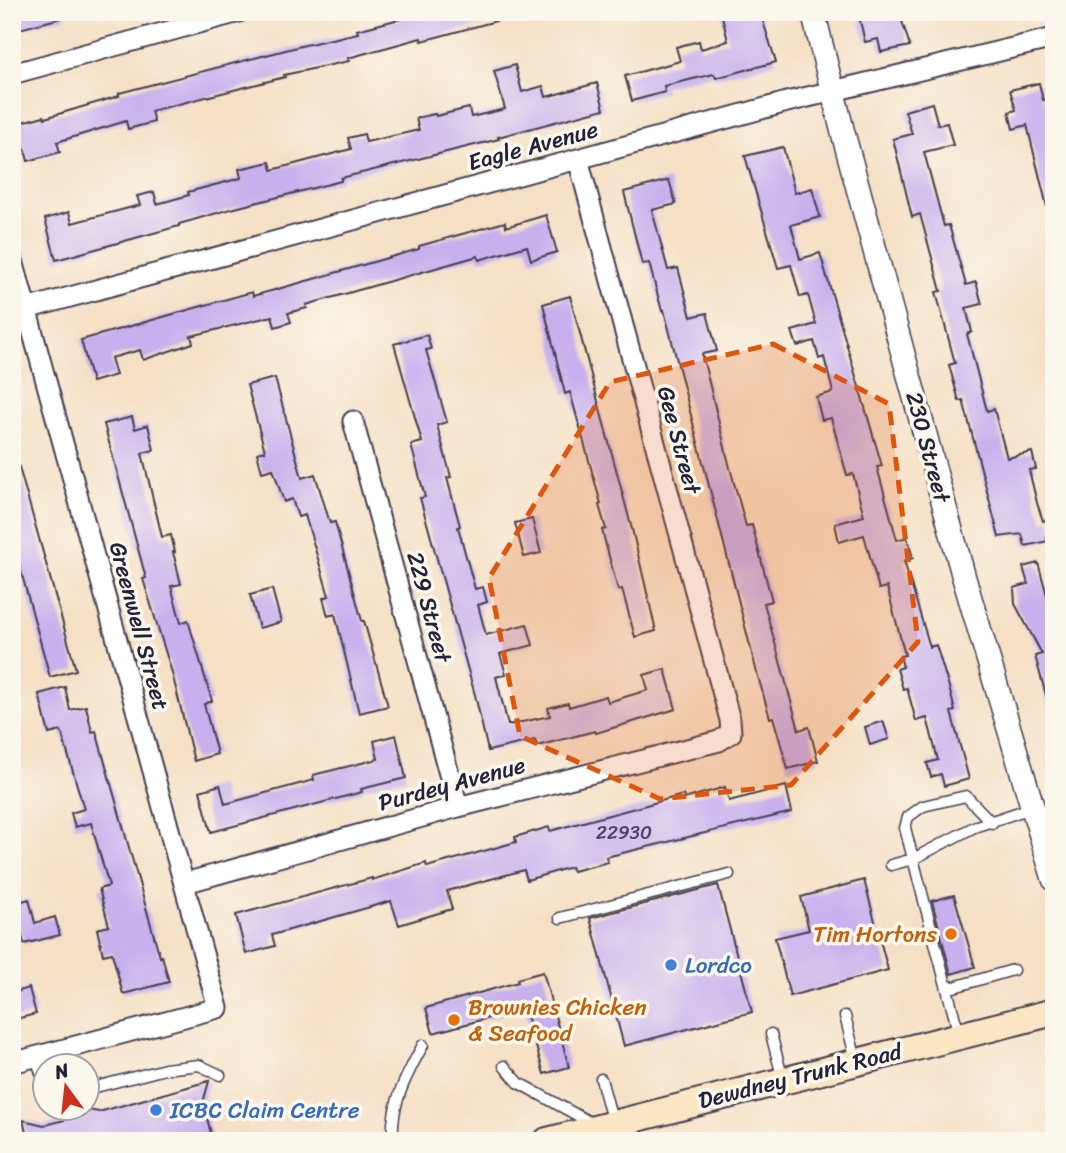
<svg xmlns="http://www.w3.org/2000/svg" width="1066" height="1153" font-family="Sriracha,sans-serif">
	<rect width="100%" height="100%" fill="#fbf7ec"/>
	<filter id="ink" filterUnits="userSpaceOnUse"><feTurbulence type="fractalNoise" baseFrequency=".0143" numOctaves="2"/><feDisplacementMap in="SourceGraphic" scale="14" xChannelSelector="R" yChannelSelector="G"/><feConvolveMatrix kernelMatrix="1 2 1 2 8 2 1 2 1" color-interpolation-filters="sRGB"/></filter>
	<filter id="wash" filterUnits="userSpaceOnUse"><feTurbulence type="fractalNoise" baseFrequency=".00686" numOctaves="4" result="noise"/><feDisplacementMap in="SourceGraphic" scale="28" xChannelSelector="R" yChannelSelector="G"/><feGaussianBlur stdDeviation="1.57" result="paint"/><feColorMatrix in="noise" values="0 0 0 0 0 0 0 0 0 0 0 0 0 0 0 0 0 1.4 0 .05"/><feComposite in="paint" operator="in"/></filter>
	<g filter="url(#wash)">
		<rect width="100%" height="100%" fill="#f5e0c6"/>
		<g id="blocks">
			<path fill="#c7b0ed" d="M12,12H64L65,17L12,31Z
				M427,12H511V17L422,41L421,38L348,58L349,61L284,75L285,77L151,111L154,122L128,129L126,121L57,142L60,152L28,161L18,123L44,116L45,118L119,96V93L301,46L358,33L357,30Z
				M721,12H760L776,62L716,78L714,74L664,86L665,92L632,101L625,76L680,61L676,47L699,41L701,49L728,41Z
				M858,12H899L910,46L881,52L878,39L865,42Z
				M515,65L522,92L543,86L546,97L597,83L604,109L498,137L499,139L341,178V181L231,209L179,224V226L56,260L45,219L69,212L72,223L140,205L137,196L154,192L157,204L189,195L188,192L241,178L239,169L270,162L272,170L351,149L348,138L364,134L366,142L419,130L416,118L435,114L436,116L469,108L471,117L505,109L494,71Z
				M1039,83L1043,100L1054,97V214L1049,215L1027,125L1013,129L1009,112L1016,110L1010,90Z
				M932,103L938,125L947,123L953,145L924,152L944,226L949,225L966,285L976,282L982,304L966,308L972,332L967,334L987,411L994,409L1007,458L1032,452L1036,469L1029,470L1037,503L1043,521L1050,519L1054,535V537L1047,538L1048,541L1025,546L1022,534L999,537L963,400L959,401L949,365L955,363L936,292L941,291L920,214L912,217L893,139L912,134L905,111Z
				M783,147L795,193L812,188L820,217L791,225L800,259L820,253L882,466L877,467L897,540L907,537L913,558L904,561L930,647L936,645L949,687L955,711L951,712L969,779L944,786L941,774L931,777L927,763L938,760L927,718L916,721L907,688L903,689L897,669L903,667L900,656L905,655L887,587L879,589L864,535L839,542L835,524L864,516L853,474L847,475L831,418L822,420L816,397L833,392L824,357L819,359L814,341L797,346L792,331L816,324L808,295L800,297L791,265L778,268L745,156Z
				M669,180L676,204L652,210L668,270L678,268L691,317L707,313L717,351L702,354L730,468L746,526L752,525L772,601L764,603L799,730L809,727L818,761L788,769L773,717L770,718L757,673L664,310L662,311L649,263L642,264L624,192Z
				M546,215L557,252L531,260L527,246L479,260L478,256L306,305L307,308L288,313L291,322L275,327L272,316L191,336L193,343L143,360L140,350L111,358L116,375L92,382L81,340L252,292L253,296L310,280L419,249V246L505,222L506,227Z
				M570,296L633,533L656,631L635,637L622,589L618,590L602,530L606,529L599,505L601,504L570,392L565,394L543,304Z
				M427,335L431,349L426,350L447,422L437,425L451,477L447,478L460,526L458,527L475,589L483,587L487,602L478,605L486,635L527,624L533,645L500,654L506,674L496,677L508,725L550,716L548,708L568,703L569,707L606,696L608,702L648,690L644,675L665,669L676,709L596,733L595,731L537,746L535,740L488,751L475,695L420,498L425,497L411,445L422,442L394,344Z
				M275,378L302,478L315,474L330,523L335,522L362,621H364L388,706L359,713L335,614L328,616L323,598L329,596L305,515L298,517L292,499L284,502L273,469L262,472L257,453L265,451L247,385Z
				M132,417L135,429L148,425L154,450L142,453L162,537L171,535L175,552H173L181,584L171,586L181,623L188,620L212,701L204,704L217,754L194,761L172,673L143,579L146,578L104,424Z
				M17,460L76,670L50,677L13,542L16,541L12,527V461Z
				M532,519L541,553L524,557L515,523Z
				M1038,563L1050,606L1054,605V705L1049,706L1035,656L1042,654L1015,604L1014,588L1028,584L1023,567Z
				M272,589L281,622L259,628L250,595Z
				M65,687L70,710L86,706L92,732L96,731L160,957L162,956L169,982L123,994L112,953L103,955L97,929L109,926L99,889L109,886L91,823L75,827L71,813L84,809L61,731L49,734L39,694Z
				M883,721L889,739L870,745L865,727Z
				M396,735L406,778L361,789L362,792L211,832L200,791L220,785L225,804L314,780L313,775L378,759L374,741Z
				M786,786L792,812L606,857L608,862L573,871L571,867L527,880L524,870L447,891L452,909L399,925L391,901L272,935L275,946L246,954L236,915L372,878V880L426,863L427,867L516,842L515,837L549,827L550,831L683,795L684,799L725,787L729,801Z
				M864,880L888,970L790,996L775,938L809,930L801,897Z
				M718,885L752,1012L624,1046L590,918Z
				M954,895L975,967L951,974L932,901Z
				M29,899L35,923L55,917L60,935L24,944L18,920L12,921V904Z
				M543,972L569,1067L544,1074L525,1008L433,1033L426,1008L518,982L517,979Z
				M29,988L36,1014L12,1020V993Z
				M209,1081L203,1103L213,1141H28L23,1120L44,1125L73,1118L75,1108L99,1112Z"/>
		</g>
	</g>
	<g filter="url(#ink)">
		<use href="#blocks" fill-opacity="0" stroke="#423e50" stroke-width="2"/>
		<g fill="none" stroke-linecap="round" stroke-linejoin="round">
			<defs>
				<path id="service" d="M992,823L966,796L923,806L908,817L905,828L946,985L954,987L1013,970
					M891,865L913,859L974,827L1031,808
					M560,918L729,874
					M946,985L959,1035
					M845,1016L856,1060
					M771,1034L783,1080
					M36,1057L46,1089
					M504,1066L519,1083L593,1124
					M601,1079L613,1123
					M88,1089L165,1069L199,1065L220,1075
					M393,1141C390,1105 406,1076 423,1045"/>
				<path id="minor" d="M12,74L239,12
					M12,257L218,1008L12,1063
					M26,309L787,102L1054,38
					M353,421L458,807
					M185,883L458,807L719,741L731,733L730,720L578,159"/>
				<path id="tertiary" d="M813,12L843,133L964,578L1054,879"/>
				<path id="secondary" d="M547,1141L1054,1012"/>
			</defs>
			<use href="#service" stroke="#423e50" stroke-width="13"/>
			<use href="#minor" stroke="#423e50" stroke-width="23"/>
			<use href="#tertiary" stroke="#423e50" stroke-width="26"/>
			<use href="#secondary" stroke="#423e50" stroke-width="30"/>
			<use href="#service" stroke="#fff" stroke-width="10"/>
			<use href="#minor" stroke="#fff" stroke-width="19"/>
			<use href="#tertiary" stroke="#fff" stroke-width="23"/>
			<use href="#secondary" stroke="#fbe6c4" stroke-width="26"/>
		</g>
	</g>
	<path fill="#de560e" fill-opacity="0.2" stroke="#de560e" stroke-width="5" stroke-dasharray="14 9" stroke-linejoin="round" d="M773,344L889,404L918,642L791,785L660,799L520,736L489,578L610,382Z"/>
	<g fill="#e8710a" stroke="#fbf7ec" stroke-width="2.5">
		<circle cx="951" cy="934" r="7"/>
		<circle cx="454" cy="1020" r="7"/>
	</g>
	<g fill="#3f7fe0" stroke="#fbf7ec" stroke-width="2.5">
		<circle cx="671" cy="965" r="7"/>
		<circle cx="156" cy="1110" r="7"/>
	</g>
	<g text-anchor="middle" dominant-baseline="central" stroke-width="7" stroke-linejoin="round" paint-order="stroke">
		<g font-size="19" fill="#4b4668">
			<text x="624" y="832">22930</text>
		</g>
		<g font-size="23" fill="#22223b" stroke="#fbf7ec">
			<text transform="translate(533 146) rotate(-15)">Eagle Avenue</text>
			<text transform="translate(679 440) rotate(75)">Gee Street</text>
			<text transform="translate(928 447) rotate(75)">230 Street</text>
			<text transform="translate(429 607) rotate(75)">229 Street</text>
			<text transform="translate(139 626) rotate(75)">Greenwell Street</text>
			<text transform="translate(452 784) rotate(-15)">Purdey Avenue</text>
			<text transform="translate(800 1076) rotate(-14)">Dewdney Trunk Road</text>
		</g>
		<g font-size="23" fill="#c56008" stroke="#fbf7ec" text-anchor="end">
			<text x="937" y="934">Tim Hortons</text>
			<text x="468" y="1007" text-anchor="start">Brownies Chicken<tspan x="468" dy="26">&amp; Seafood</tspan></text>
		</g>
		<g font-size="23" fill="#366cbe" stroke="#fbf7ec" text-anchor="start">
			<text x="685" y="965">Lordco</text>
			<text x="170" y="1110">ICBC Claim Centre</text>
		</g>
	</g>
	<rect width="1066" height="1153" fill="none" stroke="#fbf7ec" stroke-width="42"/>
	<g transform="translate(66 1087) rotate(345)"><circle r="33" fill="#fbf7ec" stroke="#a4a2a5" stroke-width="2"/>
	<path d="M0-5L12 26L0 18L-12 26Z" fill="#c8321e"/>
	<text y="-10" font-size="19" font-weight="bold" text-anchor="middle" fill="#22223b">N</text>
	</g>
</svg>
